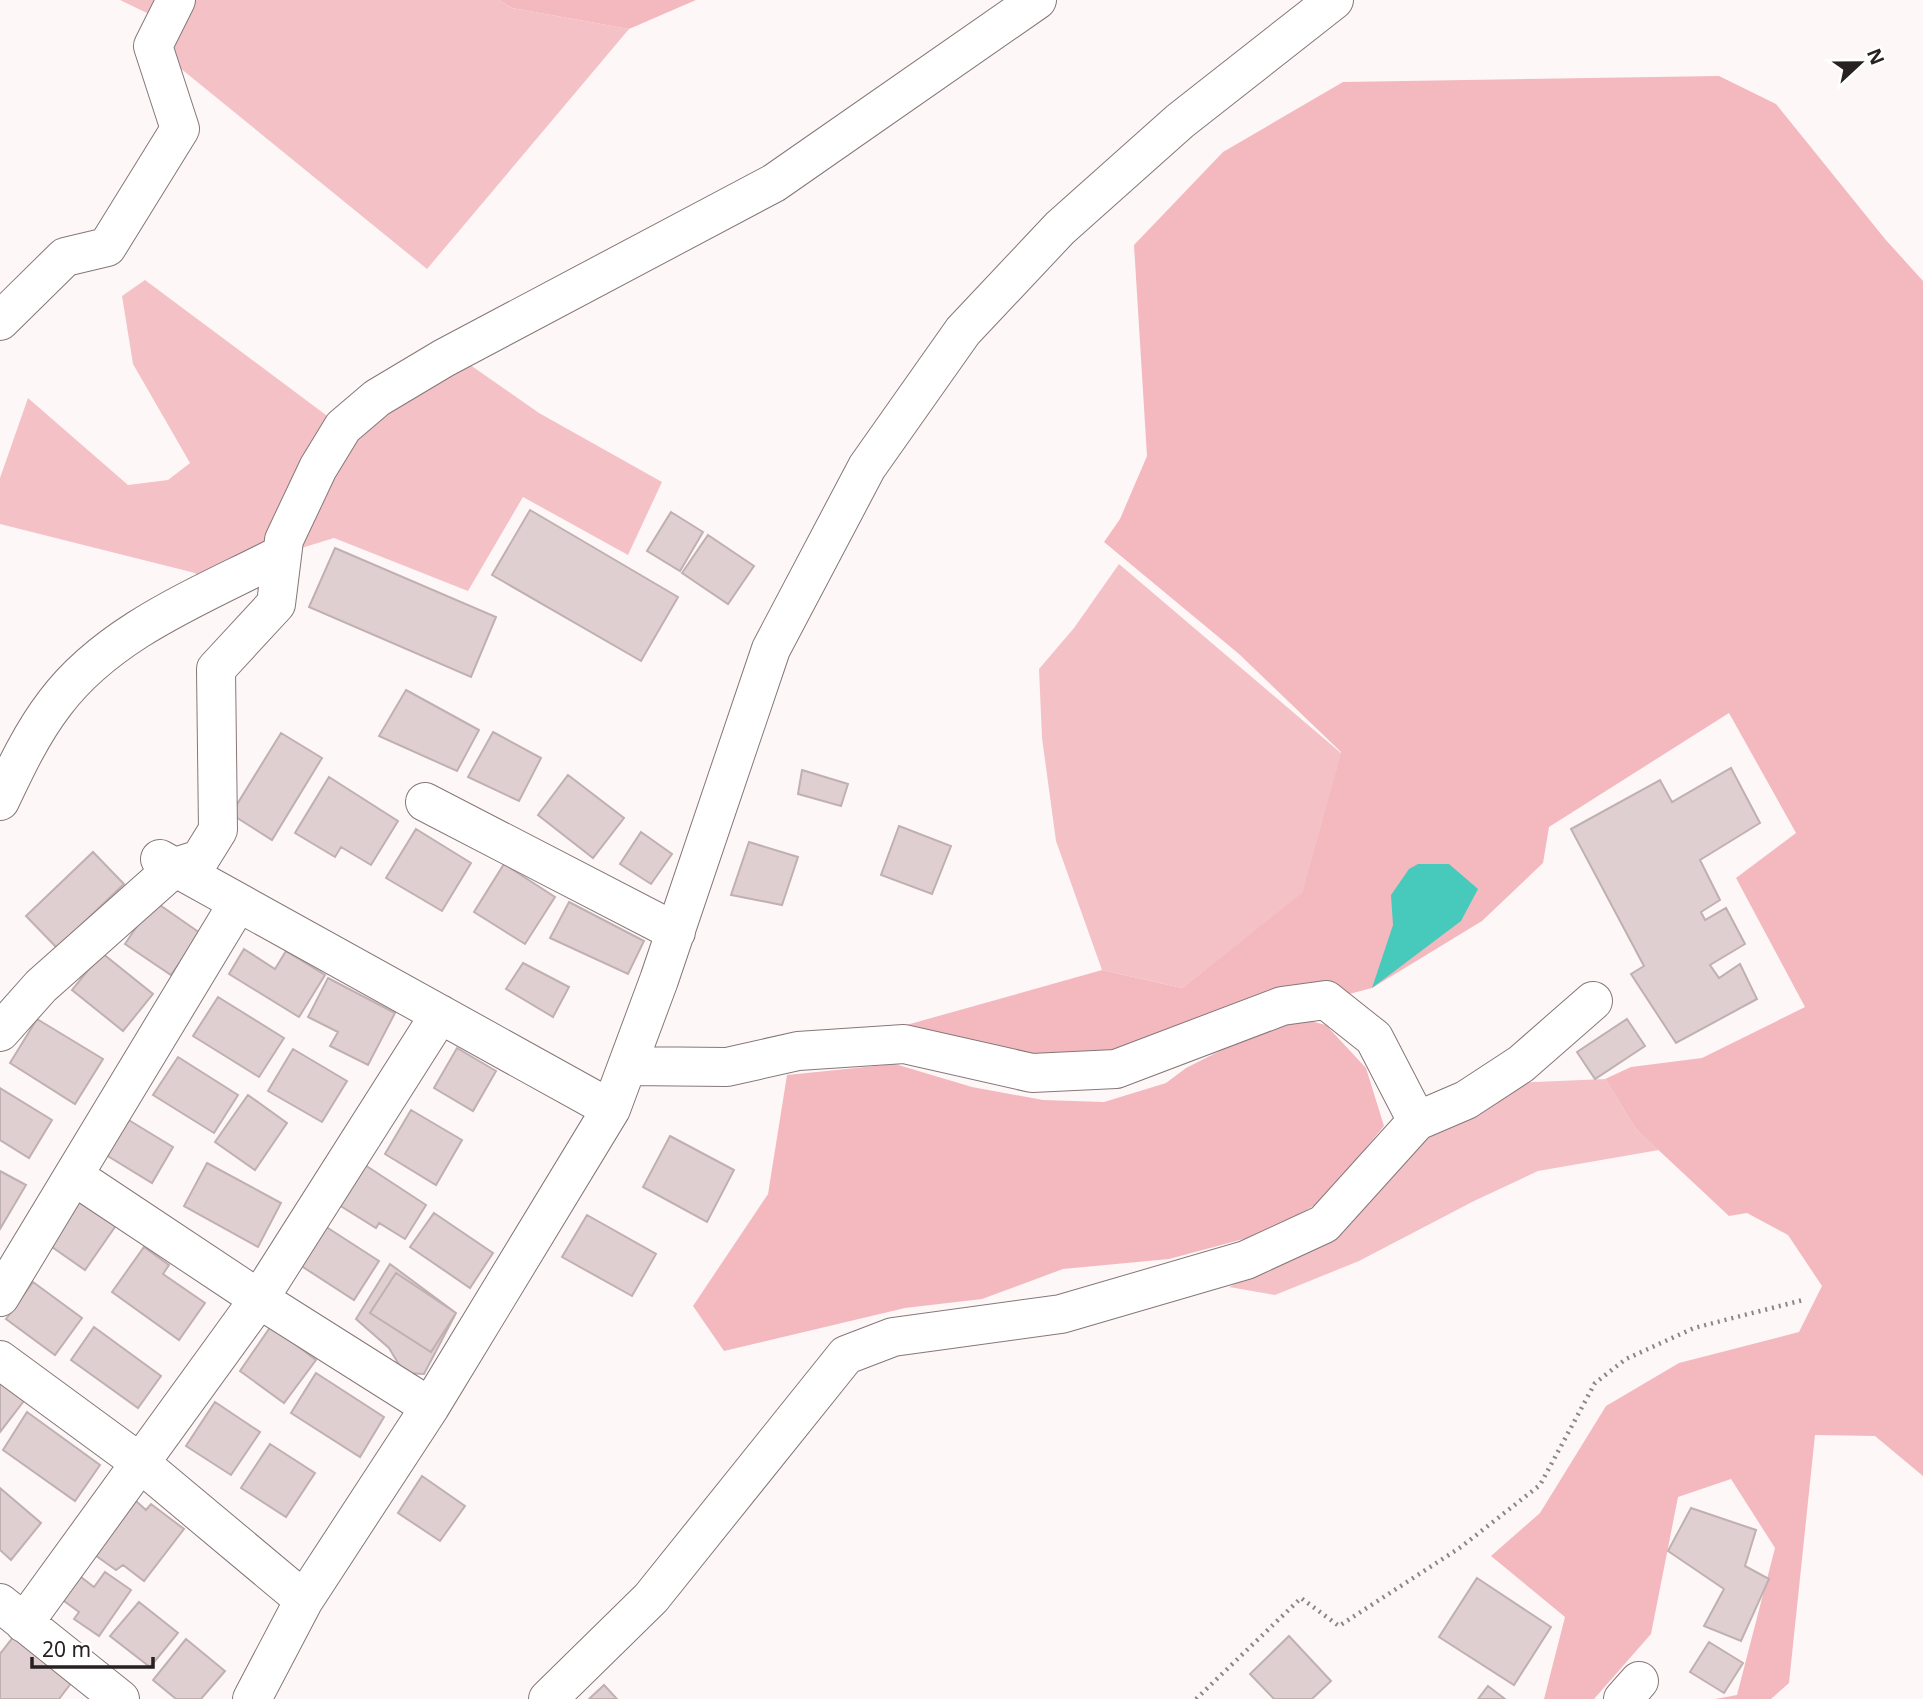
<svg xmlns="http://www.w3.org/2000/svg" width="1923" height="1699" font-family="'Noto Sans',sans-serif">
	<rect width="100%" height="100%" fill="#fef7f8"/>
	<path fill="#f4c2c6" d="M120,0H499L512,8L629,29L427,269L153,46L151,15Z
		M145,280L342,427L456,355L539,413L662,482L628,555L523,497L468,591L334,538L282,554L207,584L195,573L0,524V478L28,398L128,485L168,480L190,463L133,364L122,296Z
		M1119,564L1341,753L1302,894L1182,988L1102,970L1056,841L1042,738L1039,669L1074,628Z
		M1605,1079L1636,1129L1659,1150L1538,1171L1474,1201L1359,1261L1275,1295L1229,1287L1314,1246L1403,1137L1514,1083Z"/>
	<path fill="#f4b9be" d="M499,0H696L629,29L512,8Z
		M1719,76L1776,104L1885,239L1923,281V1476L1875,1436L1815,1435L1789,1683L1771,1699H1715L1737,1695L1775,1548L1731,1479L1678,1497L1651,1634L1594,1699H1544L1565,1617L1491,1556L1540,1513L1606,1406L1679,1363L1799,1332L1822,1286L1788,1235L1747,1213L1729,1216L1636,1129L1605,1079L1631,1067L1702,1058L1805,1007L1736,878L1796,833L1729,713L1549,827L1543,863L1482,921L1372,988L1238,1023L1091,1066L878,1033L1102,970L1182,988L1302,893L1341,752L1239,654L1104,542L1120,519L1147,456L1134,245L1223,152L1343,82Z
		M1306,1020L1326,1025L1366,1068L1384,1126L1322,1201L1266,1233L1169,1259L1063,1269L982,1299L905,1308L724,1351L693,1306L768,1194L787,1075L895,1064L972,1087L1043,1100L1104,1102L1166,1083L1186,1068L1269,1026Z"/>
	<path fill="#47c9bb" d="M1418,864H1449L1478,889L1461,921L1372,988L1393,925L1391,895L1409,869Z"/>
	<path fill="#e0cfd0" stroke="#c1b0b1" stroke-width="2" d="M530,510L678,597L641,661L492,575Z
		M671,512L703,532L680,571L647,551Z
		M708,535L754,566L728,604L682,573Z
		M335,548L496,617L471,677L309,607Z
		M406,690L479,730L457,771L379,736Z
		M493,732L541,758L519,801L468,777Z
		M281,733L322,758L272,840L231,814Z
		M1731,768L1760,823L1700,860L1720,900L1701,912L1705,920L1726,908L1745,944L1710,965L1719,978L1740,964L1757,999L1676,1043L1631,974L1644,966L1571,829L1660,780L1672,802Z
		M802,770L848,784L841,806L798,794Z
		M568,775L624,818L593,858L538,815Z
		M329,777L398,821L371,865L341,847L335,857L295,833Z
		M899,826L951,846L932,894L881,875Z
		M416,829L471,863L442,911L386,878Z
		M641,832L672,854L651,884L620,864Z
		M749,842L798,857L782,905L731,895Z
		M93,852L124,884L57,948L26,916Z
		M504,864L555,897L525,944L474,912Z
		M154,901L200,933L171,975L125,944Z
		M569,902L644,941L628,974L550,938Z
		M244,949L275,969L286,951L325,975L299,1017L229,974Z
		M102,953L153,994L123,1031L72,990Z
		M523,963L569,987L553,1017L506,989Z
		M328,978L395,1013L368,1065L330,1046L338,1032L308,1017Z
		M218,997L284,1038L259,1077L193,1036Z
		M37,1019L103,1059L75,1104L10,1063Z
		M1627,1019L1645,1046L1595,1079L1577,1052Z
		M457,1048L496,1071L473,1111L434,1088Z
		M293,1049L347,1081L322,1122L268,1091Z
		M178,1057L238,1095L214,1133L153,1095Z
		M0,1088L52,1120L29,1158L0,1140Z
		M248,1095L287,1123L255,1170L215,1142Z
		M411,1110L462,1140L436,1185L385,1154Z
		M127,1119L173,1147L152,1183L106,1155Z
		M670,1136L734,1170L707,1222L643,1187Z
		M207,1163L281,1203L258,1247L184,1206Z
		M365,1165L426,1205L405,1239L379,1223L376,1228L339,1205Z
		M0,1171L26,1185L0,1229Z
		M74,1194L117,1224L85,1270L42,1240Z
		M434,1213L493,1253L470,1288L410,1247Z
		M587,1215L656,1254L632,1296L562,1257Z
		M317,1221L379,1261L354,1300L292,1260Z
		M144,1247L169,1265L163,1274L205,1303L179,1340L112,1292Z
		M390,1264L456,1313L424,1374L404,1373L389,1348L356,1319Z
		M396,1273L456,1313L431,1352L370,1313Z
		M33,1282L82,1318L55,1355L6,1319Z
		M271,1326L316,1360L284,1403L240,1371Z
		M94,1327L161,1376L138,1408L71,1360Z
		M316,1373L384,1417L360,1457L291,1413Z
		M0,1376L27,1397L0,1432Z
		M215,1402L260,1432L231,1475L186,1446Z
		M27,1412L100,1465L75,1501L3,1450Z
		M270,1444L315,1473L286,1517L241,1488Z
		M422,1476L465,1506L440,1541L398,1513Z
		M0,1488L41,1523L11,1560L0,1550Z
		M136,1501L146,1510L151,1504L184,1529L144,1581L123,1565L116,1570L95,1555Z
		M1691,1508L1756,1530L1745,1566L1769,1579L1741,1641L1704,1626L1724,1589L1668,1551Z
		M105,1572L131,1590L99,1636L74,1619L79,1612L60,1598L77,1574L94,1587Z
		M1477,1578L1551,1627L1514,1685L1439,1637Z
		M139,1602L178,1633L150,1667L110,1636Z
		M14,1636L72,1682L59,1699H0V1654Z
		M1289,1636L1331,1681L1312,1699H1274L1250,1674Z
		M186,1639L225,1671L201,1699H176L153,1680Z
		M1709,1642L1743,1663L1724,1693L1690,1672Z
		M604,1685L617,1699H589Z
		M1488,1686L1505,1699H1478Z"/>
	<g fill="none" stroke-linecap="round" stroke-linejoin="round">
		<defs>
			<path id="minor" d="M0,321L65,257L107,247L180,129L153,46L176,0
				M0,801C16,767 32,733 55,703C110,630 203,595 282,554
				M425,802L676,932
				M160,859L611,1109
				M0,1032L41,986L175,867L200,859L218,830L216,669L276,604L284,540L318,468L343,427L377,398L444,358L774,183L1037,0
				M1417,1121L1466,1100L1521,1064L1593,1001
				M74,1176L259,1299L430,1407
				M0,1297L238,903
				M0,1360L139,1462L304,1600
				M0,1603L120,1699
				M24,1623L259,1299L440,1014
				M252,1699L304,1600L430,1407L611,1109L659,980L771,649L867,467L963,331L1060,228L1180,121L1334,0
				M548,1699L651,1598L846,1355L893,1337L1061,1314L1246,1260L1324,1224L1417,1121L1374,1038L1326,1000L1282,1006L1116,1069L1032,1073L904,1044L798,1051L727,1067L627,1066
				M1623,1699L1639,1681"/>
		</defs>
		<use href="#minor" stroke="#867778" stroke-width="40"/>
		<path stroke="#8c8686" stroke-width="4.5" stroke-dasharray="2 5" stroke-linecap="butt" d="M1196,1699L1301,1598L1339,1626L1461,1547L1540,1485L1595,1383L1626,1359L1694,1328L1803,1300"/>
		<use href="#minor" stroke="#fff" stroke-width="38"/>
	</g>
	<g transform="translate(1860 63) rotate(68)" stroke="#ffffff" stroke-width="5" paint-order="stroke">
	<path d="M0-5L12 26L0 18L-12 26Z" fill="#272121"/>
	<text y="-10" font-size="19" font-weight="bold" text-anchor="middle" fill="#272121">N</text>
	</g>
	<path d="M32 1657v10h121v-10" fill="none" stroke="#272121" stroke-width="3.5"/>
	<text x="42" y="1657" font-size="21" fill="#272121" stroke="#ffffff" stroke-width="5" paint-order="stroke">20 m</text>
</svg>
